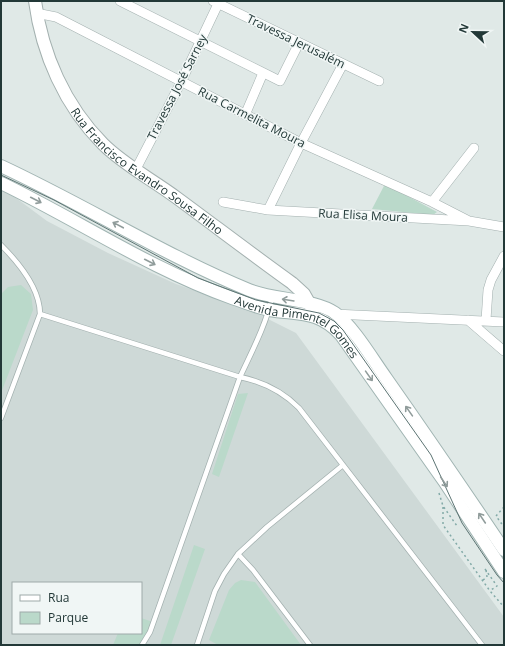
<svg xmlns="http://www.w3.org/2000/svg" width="505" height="646" font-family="'Open Sans',sans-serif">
	<rect width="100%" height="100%" fill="#e0e9e7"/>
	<path fill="#ced9d7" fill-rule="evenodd" d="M1,190L16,198L47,221L108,253L176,284L250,310L296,333L504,617V645H1ZM13,583H141V633H13Z"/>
	<path fill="#bad9ca" d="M385,184L437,212L433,215L372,209Z
		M21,285L31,294L33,310L1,393V294L8,287Z
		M248,393L219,477L212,474L238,394Z
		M194,545L205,549L171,645H160Z
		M241,580L255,582L301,645H218L209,640L229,590L235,583Z
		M141,618L153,622L146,639L140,645H113L118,633H141Z"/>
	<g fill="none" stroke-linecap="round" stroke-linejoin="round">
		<defs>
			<path id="service" d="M1,245C19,263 40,288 40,314L1,418
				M272,297C266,325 252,351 240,377C264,382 282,391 299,408L482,645
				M40,314L240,377L150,632L142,645
				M238,554L253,570L310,645
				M197,645L215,591L224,574L238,554L267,527L343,465"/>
			<path id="minor" d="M120,1L280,81L299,43
				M213,1L379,81
				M36,13L56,17L301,143L432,202L469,221
				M245,115L263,73
				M136,169L181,82L218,4
				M223,202L268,210L469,221L504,227
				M432,202L474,148
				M268,210L301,143L343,64
				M334,314L504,322
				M468,320L504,351
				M486,320L488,290L491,280L504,256"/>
			<g id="tertiary">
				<path id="s1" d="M35,1C42,54 65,106 103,144C124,165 153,180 177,198C215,226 253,255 292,283L304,294L313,310"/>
			</g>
			<g id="secondary">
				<path d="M1,166C85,205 164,255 249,290C274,300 315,299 335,313C353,326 373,360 386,378C426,435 465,492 504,550"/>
				<path id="s2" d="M1,183C78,220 150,269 232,298C244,302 256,307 269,310C299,315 318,310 341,335L444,481L504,572"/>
			</g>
		</defs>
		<use href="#service" stroke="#a3b0af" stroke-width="6"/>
		<use href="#minor" stroke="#a3b0af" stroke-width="10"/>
		<use href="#tertiary" stroke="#a3b0af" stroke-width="14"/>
		<use href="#secondary" stroke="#a0b4b2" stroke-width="14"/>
		<path stroke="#83aaa8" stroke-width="1.5" stroke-dasharray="2 3" stroke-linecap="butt" d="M439,493L443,506L457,526
			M443,507V525L490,591L504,607
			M504,507L496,516L504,527
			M485,569L497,586L491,590
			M483,580L487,577L486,570"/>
		<use href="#service" stroke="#fff" stroke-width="4.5"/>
		<use href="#minor" stroke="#fff" stroke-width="9"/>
		<use href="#tertiary" stroke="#fff" stroke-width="12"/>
		<use href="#secondary" stroke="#fff" stroke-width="12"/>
		<path stroke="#5c7473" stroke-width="1" d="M1,175L54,200L198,278L256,300L319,313L334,321L343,330L431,455L462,523L497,575L504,583"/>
	</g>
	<defs><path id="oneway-shaft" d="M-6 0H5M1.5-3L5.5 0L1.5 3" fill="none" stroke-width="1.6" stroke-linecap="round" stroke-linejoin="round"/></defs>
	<g stroke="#909c9b">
		<use href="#oneway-shaft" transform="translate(36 200) rotate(27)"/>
		<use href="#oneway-shaft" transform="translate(118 225) rotate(-152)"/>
		<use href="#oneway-shaft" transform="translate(150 262) rotate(27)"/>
		<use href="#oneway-shaft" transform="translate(288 300) rotate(-171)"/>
		<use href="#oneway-shaft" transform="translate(369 376) rotate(55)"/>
		<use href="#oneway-shaft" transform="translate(409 411) rotate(-125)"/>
		<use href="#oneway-shaft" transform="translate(444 482) rotate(56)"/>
		<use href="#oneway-shaft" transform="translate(482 518) rotate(-124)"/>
	</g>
	<g text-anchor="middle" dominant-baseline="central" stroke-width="3" stroke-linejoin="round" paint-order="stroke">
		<g font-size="12" fill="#223837" stroke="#f0f6f5">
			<text transform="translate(296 41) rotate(26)">Travessa Jerusalém</text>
			<text transform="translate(177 87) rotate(-63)">Travessa José Sarney</text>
			<text transform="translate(252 117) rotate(27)">Rua Carmelita Moura</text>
			<text stroke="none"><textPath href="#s1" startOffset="212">Rua Francisco Evandro Sousa Filho</textPath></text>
			<text transform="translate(363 215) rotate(3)">Rua Elisa Moura</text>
			<text stroke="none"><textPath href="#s2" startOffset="332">Avenida Pimentel Gomes</textPath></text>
		</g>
	</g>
	<rect width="505" height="646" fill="none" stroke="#223837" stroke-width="4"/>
	<rect x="12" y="582" width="130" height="52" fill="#f0f6f5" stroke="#9eaaa9"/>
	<rect x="20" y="595" width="20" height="6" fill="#ffffff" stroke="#9eaaa9"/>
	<text x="48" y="602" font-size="12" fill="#223837">Rua</text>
	<rect x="20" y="612" width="20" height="12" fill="#bad9ca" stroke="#9eaaa9"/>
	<text x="48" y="622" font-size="12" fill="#223837">Parque</text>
	<g transform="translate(473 32) rotate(292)" stroke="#f0f6f5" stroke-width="3" paint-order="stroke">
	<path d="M0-3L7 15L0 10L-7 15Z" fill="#223837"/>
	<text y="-6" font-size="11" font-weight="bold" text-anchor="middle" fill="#223837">N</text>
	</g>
</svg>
